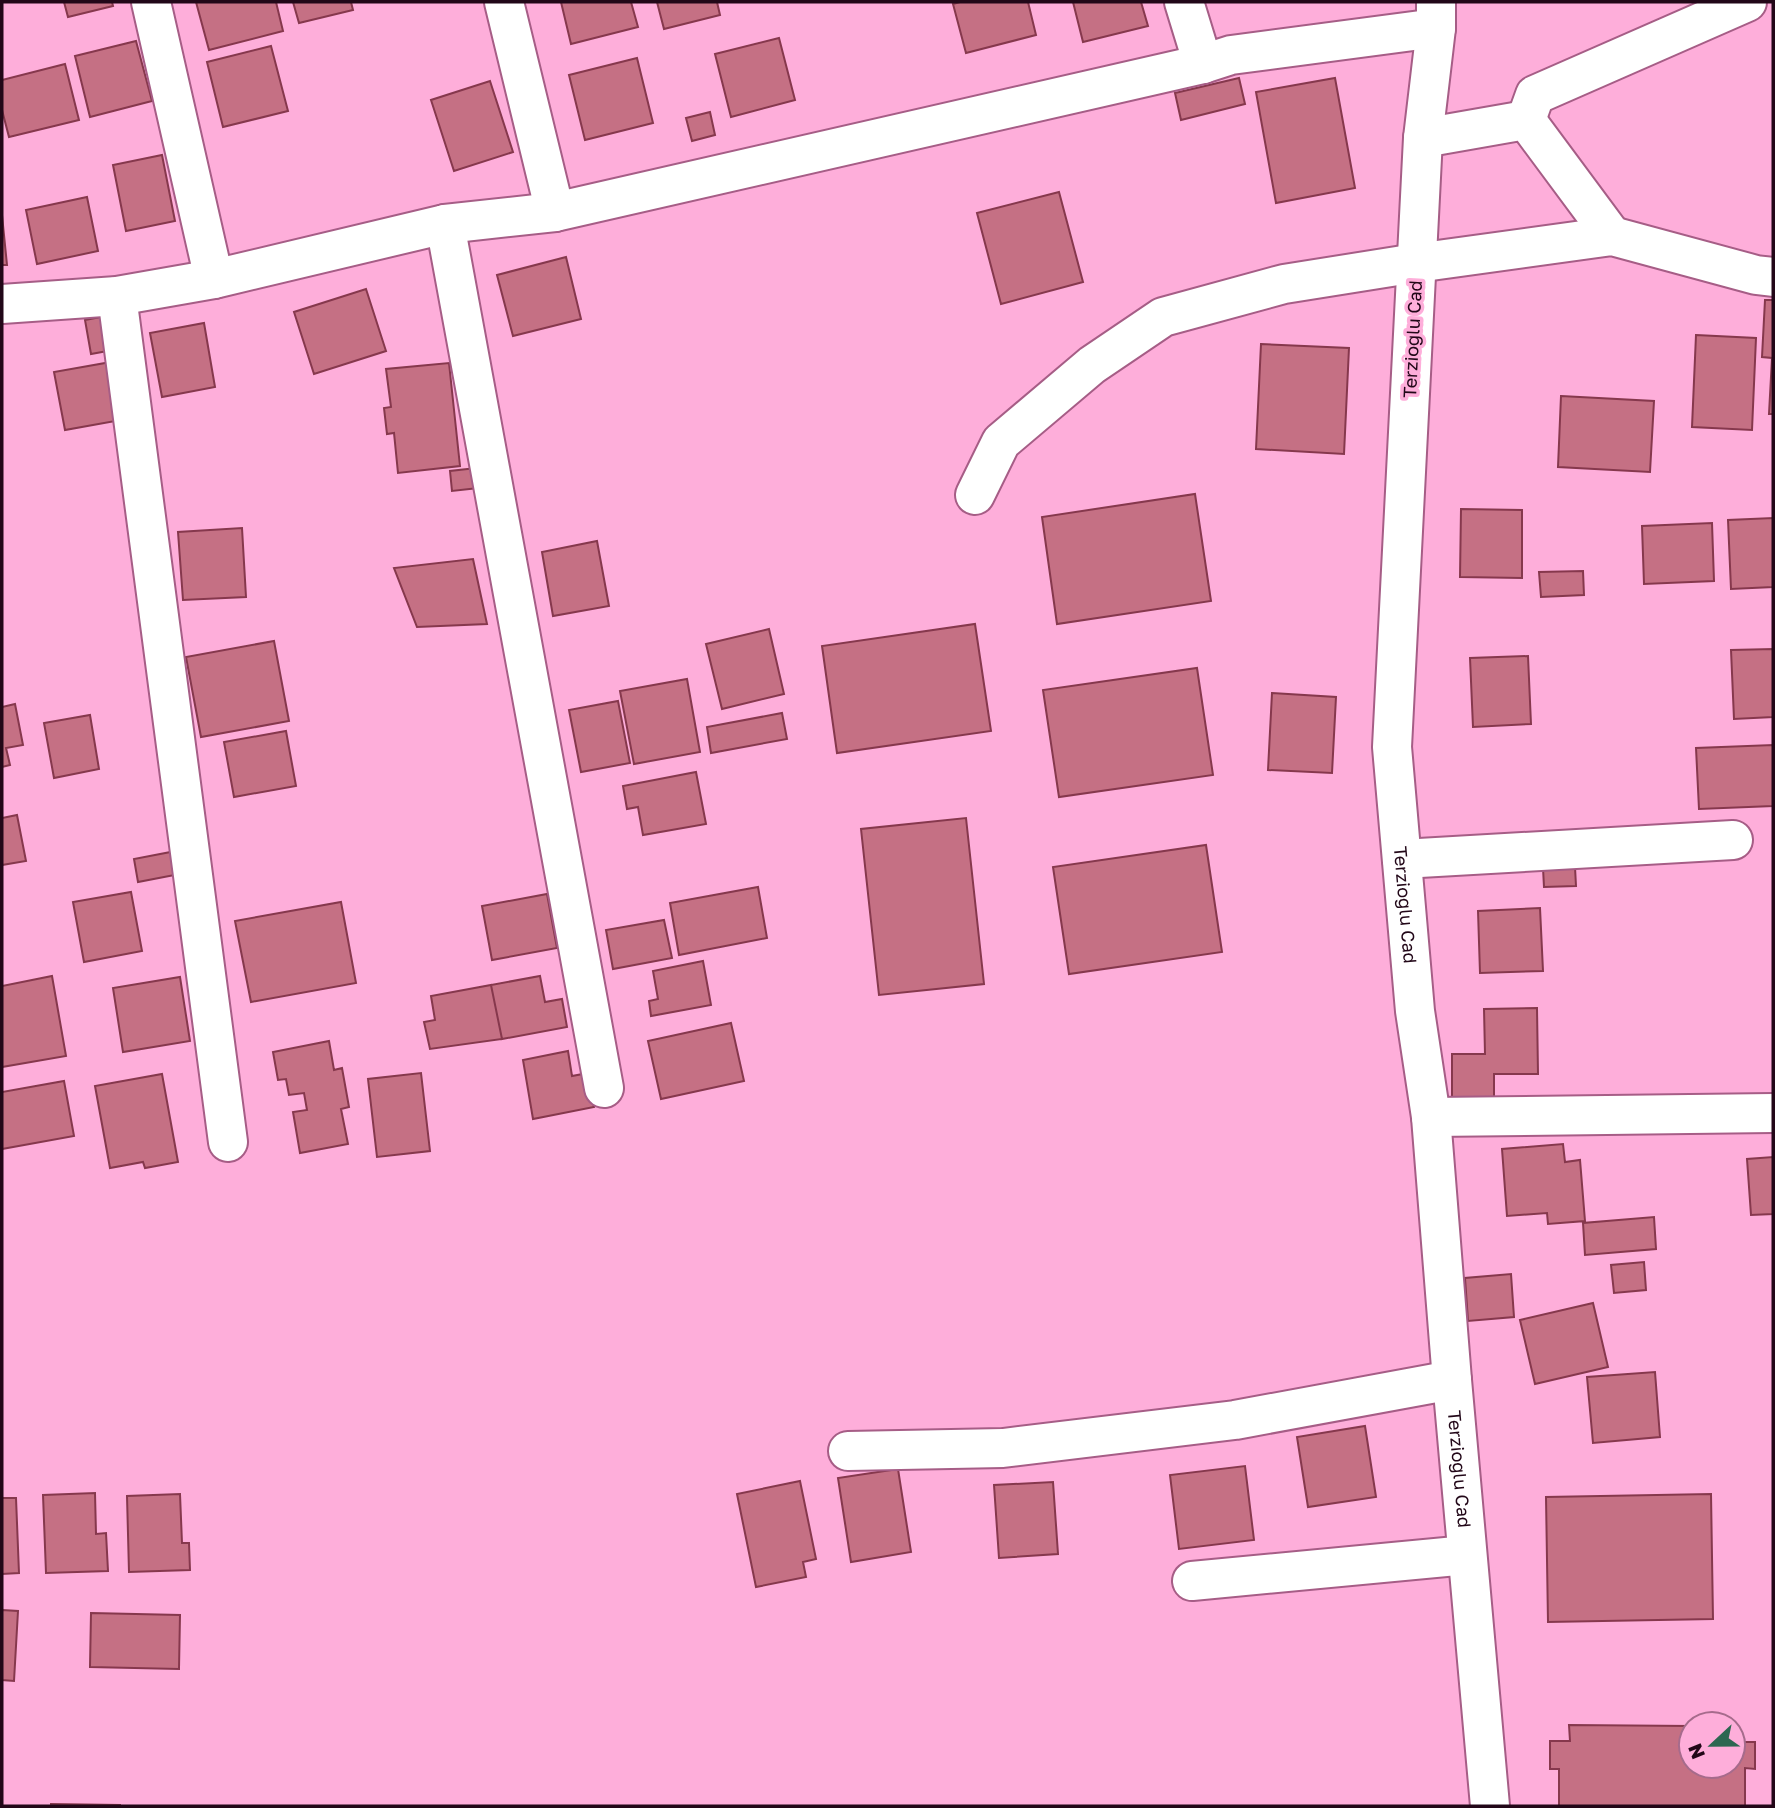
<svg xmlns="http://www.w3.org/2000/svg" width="1775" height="1808" font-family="'Golos Text',sans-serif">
	<rect width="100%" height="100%" fill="#feaeda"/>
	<path fill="#c57084" stroke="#86384d" stroke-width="2" d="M64,2H112L113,6L68,17Z
		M196,2H276L283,31L209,50Z
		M293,2H351L353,10L299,23Z
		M561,2H631L638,27L571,44Z
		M657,2H717L720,15L664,29Z
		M960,2H1028L1036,35L966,53L953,4Z
		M1073,2H1141L1148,26L1083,42Z
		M779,38L795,100L731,117L715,54Z
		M136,41L152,101L90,117L75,56Z
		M271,46L288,111L223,127L207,62Z
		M637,58L653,123L585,140L569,75Z
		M65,64L79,120L9,137L2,110V80Z
		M1239,78L1245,104L1181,120L1175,93Z
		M1335,78L1355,188L1276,203L1256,92Z
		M490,81L513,152L454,171L431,100Z
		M710,112L715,135L692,141L686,118Z
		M162,155L175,221L126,231L113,165Z
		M1059,192L1083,282L1001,304L977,213Z
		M87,197L98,251L37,264L26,210Z
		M2,215L7,265H2Z
		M566,257L581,319L513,336L497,275Z
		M366,289L386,351L314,374L294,312Z
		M1765,300H1773V414H1769L1772,358L1762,357Z
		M106,316L113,350L91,354L85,320Z
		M204,323L215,387L162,397L150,333Z
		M1696,335L1756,338L1752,430L1692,427Z
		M1261,344L1349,348L1344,454L1256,449Z
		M111,362L121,420L65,430L54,372Z
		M449,363L460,466L398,473L394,433L387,434L384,408L391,407L386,369Z
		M1561,396L1654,401L1650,472L1558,467Z
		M485,467L487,487L452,491L450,471Z
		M1195,494L1211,601L1057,624L1042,517Z
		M1461,509L1522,510V578L1460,577Z
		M1773,518V587L1731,589L1728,520Z
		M1712,523L1714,581L1644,584L1642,526Z
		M242,528L246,597L183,600L178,532Z
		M597,541L609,606L553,616L542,552Z
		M473,559L487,624L417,627L394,568Z
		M1583,571L1584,595L1541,597L1539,572Z
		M975,624L991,731L837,753L822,646Z
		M769,629L784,694L722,709L706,644Z
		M274,641L289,721L201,737L186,657Z
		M1773,649V717L1734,719L1731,650Z
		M1528,656L1531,724L1473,727L1470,658Z
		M1197,668L1213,775L1059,797L1043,690Z
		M687,679L700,752L634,764L620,691Z
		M1272,693L1336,697L1332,773L1268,770Z
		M618,701L630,763L581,772L569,710Z
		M15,704L23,745L6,748L10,765L2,767V707Z
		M782,713L787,739L711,753L707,727Z
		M90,715L99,769L54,778L44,723Z
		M286,731L296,786L234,797L224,742Z
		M1773,745V806L1699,809L1696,748Z
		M696,772L706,824L643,835L638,807L627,809L623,786Z
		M17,815L26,861L2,865V818Z
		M966,818L984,984L879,995L861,829Z
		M1206,845L1222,952L1069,974L1053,867Z
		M181,850L185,873L138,882L134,859Z
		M1575,867L1576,886L1544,887L1543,868Z
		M758,887L767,938L679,955L670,903Z
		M131,892L142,951L84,962L73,902Z
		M547,894L557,948L492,960L482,906Z
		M341,902L356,983L251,1002L235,921Z
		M1540,908L1543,971L1480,973L1478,911Z
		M664,920L672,958L613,969L606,930Z
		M703,961L711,1005L651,1016L649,1001L658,999L653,971Z
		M52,976L66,1056L2,1067V986Z
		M540,976L545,1002L562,999L567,1027L502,1039L491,985Z
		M180,977L190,1041L123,1052L113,988Z
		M491,985L502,1039L430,1049L424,1022L435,1020L431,996Z
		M1537,1008L1538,1074H1494V1099H1452V1054H1485L1484,1009Z
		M731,1023L744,1081L661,1099L648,1041Z
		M329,1041L334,1070L342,1068L349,1107L341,1109L348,1144L300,1153L293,1112L307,1110L304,1093L289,1095L286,1079L278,1080L273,1052Z
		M568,1051L572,1076L588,1073L594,1107L533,1119L523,1060Z
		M421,1073L430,1151L377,1157L368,1079Z
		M162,1074L178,1162L145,1168L143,1162L110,1168L95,1086Z
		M64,1081L74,1136L2,1149V1092Z
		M1563,1144L1565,1162L1580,1160L1585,1221L1548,1224L1547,1213L1507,1216L1502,1149Z
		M1773,1157V1214L1751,1215L1747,1159Z
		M1654,1217L1656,1249L1585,1255L1583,1223Z
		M1644,1262L1646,1290L1614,1293L1611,1265Z
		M1511,1274L1514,1317L1468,1321L1465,1278Z
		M1593,1303L1608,1367L1535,1384L1520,1320Z
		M1655,1372L1660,1437L1593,1443L1587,1377Z
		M1365,1426L1376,1497L1308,1507L1297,1437Z
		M1245,1466L1254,1540L1179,1549L1170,1475Z
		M898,1469L911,1552L851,1562L838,1478Z
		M800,1481L816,1559L803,1562L806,1577L756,1587L737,1494Z
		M1053,1482L1058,1554L999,1558L994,1485Z
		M95,1493L96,1534L106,1533L108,1571L46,1573L43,1495Z
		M180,1494L182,1543H189L190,1570L129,1572L127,1496Z
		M1711,1494L1713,1619L1548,1622L1546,1497Z
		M2,1498H16L19,1573L2,1574Z
		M2,1610L18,1611L14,1681L2,1680Z
		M91,1613L180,1615L179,1669L90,1667Z
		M1569,1725L1691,1726V1766H1733V1726H1738V1742H1755V1769L1745,1768V1806H1559V1769H1550V1741H1570Z
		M51,1804L120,1805V1806H51Z"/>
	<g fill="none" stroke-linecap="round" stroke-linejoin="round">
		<defs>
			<g id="minor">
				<path d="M151,2L214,279"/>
				<path d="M504,2L555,212"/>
				<path d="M1184,2L1203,64"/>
				<path id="s1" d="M1436,2V28L1423,138L1392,747L1415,1011L1431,1117L1452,1380L1490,1806"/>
				<path d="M1526,120L1535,95L1747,2"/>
				<path d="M1423,138L1526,120L1612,236"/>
				<path d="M445,224L604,1088"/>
				<path d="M117,296L228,1142"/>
				<path d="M2,304L117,296L214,279L445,224L555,212L1203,64L1231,55L1436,28"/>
				<path d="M975,495L1001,442L1092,365L1163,317L1284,284L1416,263L1612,236L1756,275L1773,277"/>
				<path d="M1402,859L1733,840"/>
				<path d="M1431,1117L1773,1113"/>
				<path d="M848,1451L1003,1448L1235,1420L1452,1380"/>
				<path d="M1192,1581L1467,1555"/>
			</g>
		</defs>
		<use href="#minor" stroke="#a65d86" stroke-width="42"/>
		<use href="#minor" stroke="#fff" stroke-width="38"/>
	</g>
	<g text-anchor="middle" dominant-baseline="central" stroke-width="7" stroke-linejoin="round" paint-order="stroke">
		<g font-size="18" fill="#220718" stroke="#feaeda">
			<text transform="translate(1412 339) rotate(-87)">Terzioğlu Cad</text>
			<text stroke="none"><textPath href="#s1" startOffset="905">Terzioğlu Cad</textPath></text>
			<text stroke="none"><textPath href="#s1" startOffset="1472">Terzioğlu Cad</textPath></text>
		</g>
	</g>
	<rect width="1775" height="1808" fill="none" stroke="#220718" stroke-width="7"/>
	<g transform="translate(1712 1745) rotate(248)"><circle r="33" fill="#feaeda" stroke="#a66b8c" stroke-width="2"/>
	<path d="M0-5L12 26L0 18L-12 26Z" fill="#2d6751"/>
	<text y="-10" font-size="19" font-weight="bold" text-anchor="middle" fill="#220718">N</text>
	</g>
</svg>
